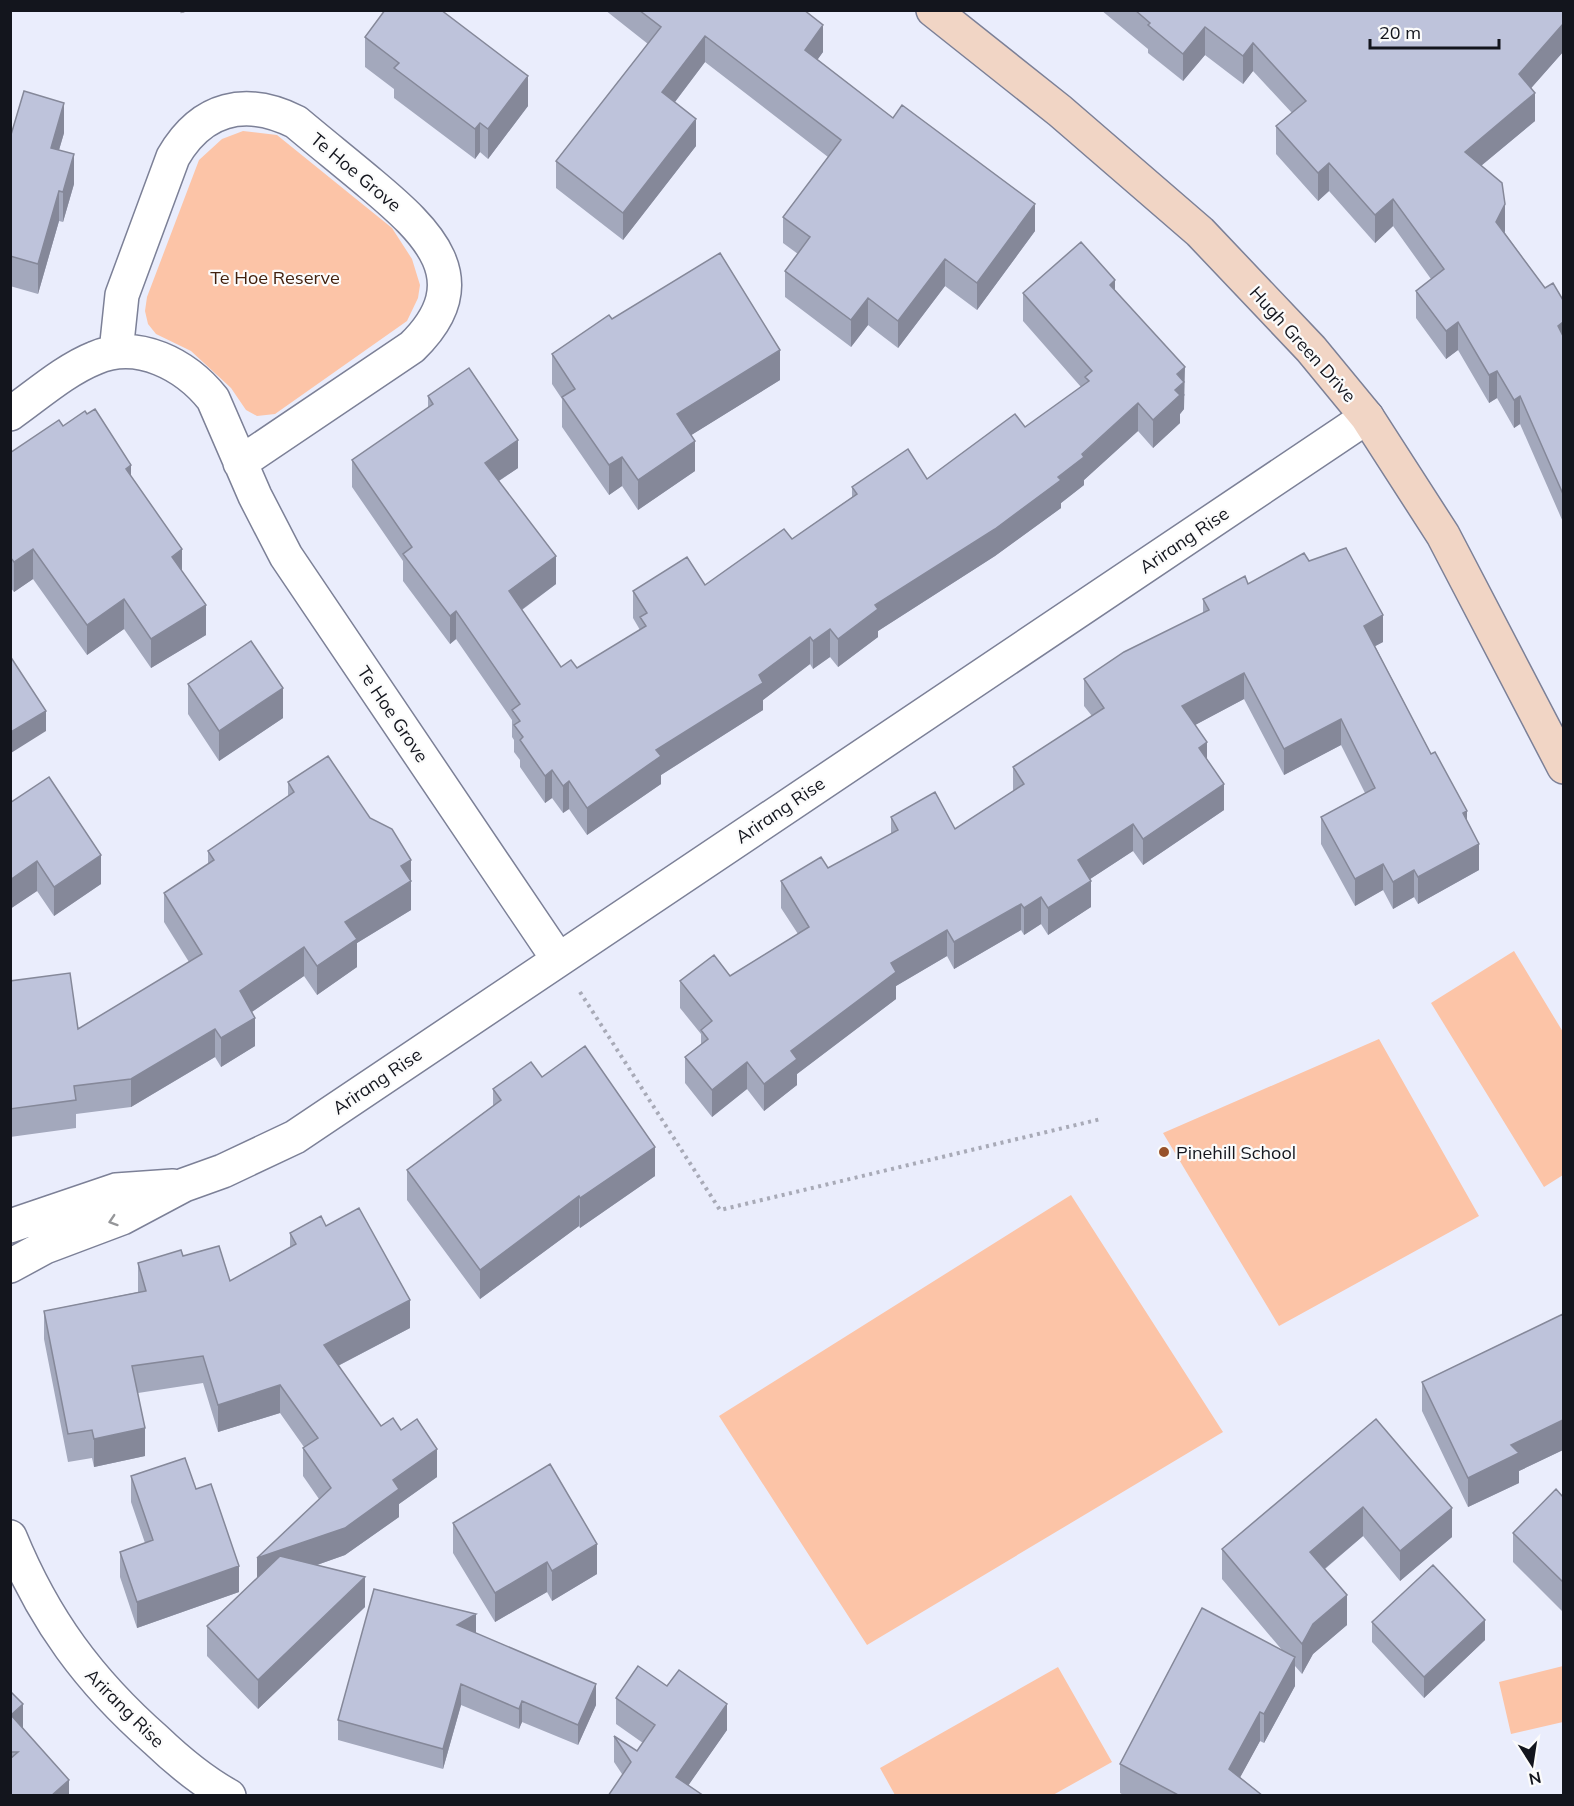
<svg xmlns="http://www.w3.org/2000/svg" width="1574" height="1806" font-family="Mulish,sans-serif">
	<rect width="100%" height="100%" fill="#eaedfc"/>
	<path fill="#fcc4a7" d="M243,131L277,135L392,228L412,259L420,285L418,298L407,321L275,414L257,416L246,410L231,388L191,351L156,334L148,324L145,311L147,297L199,160L222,139Z
		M1514,951L1563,1032V1175L1544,1187L1431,1003Z
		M1379,1039L1479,1216L1279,1326L1163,1133Z
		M1071,1195L1223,1432L867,1645L719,1416Z
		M1563,1666V1722L1511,1734L1499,1682Z
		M1058,1667L1112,1762L1053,1795H895L880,1768Z"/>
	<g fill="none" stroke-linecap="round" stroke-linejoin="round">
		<defs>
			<path id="minor" d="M116,352L122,295L173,157C202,107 246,97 296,122C321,143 346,163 371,184C427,231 481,280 412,347L240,463
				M10,414C37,395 65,370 95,358C138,339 186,365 213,399L255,496L286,556L558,959
				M10,1226L116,1190L173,1186
				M10,1266L45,1247L122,1218L184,1185L223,1171L295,1137L1367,417
				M10,1537C44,1620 89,1681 156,1740C178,1761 202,1781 229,1796"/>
			<path id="secondary" d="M933,10L1060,111L1200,232L1311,349L1367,417L1443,535L1564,767"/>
		</defs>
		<use href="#minor" stroke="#7c8097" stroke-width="36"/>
		<use href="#secondary" stroke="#7c8097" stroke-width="36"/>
		<path stroke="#a8aab7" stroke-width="4" stroke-dasharray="3 4.5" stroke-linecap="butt" d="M182,10L183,16
			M580,992L720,1210L1101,1119"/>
		<use href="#minor" stroke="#fff" stroke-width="33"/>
		<use href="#secondary" stroke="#f1d5c5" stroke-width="33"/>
	</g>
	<path fill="#a3a8bc" d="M605,10H804L823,52L817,60L1035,231L977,310L945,286L898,348L868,325L851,347L785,297V271L798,254L783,243V217L828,157L705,62L675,102L696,146L623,240L556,188V161L648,44Z
		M1101,10H1563V52L1531,88L1535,121L1481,166L1505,231V233L1545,288L1563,300V522L1520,424L1514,428L1497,398L1489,403L1458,350L1446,359L1416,318V291L1431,279L1393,226L1375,243L1329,191L1318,201L1276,154V126L1292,113L1253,71L1243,84L1205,55L1183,81L1148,53V49Z
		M365,37L528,106L488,159L480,152L475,159L394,98V89L365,67Z
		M64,133L59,150L74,184L63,222L59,221L38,294L10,286V138Z
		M1115,290L1185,395L1184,396V409L1180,414V423L1153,448L1138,431L1084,480V485L1061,503V508L995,556L878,631V637L838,667L830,657L813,669L810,664L763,700V710L661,775V784L587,835L569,809L563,813L552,798L545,803L520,767V760L514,752V740L512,737V720L456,639L450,644L403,581V561L352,487V460L428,408V396L518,468L499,481L556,584L522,610L561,667L577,668L640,630L633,618V591L705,585L792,539L852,497V487L927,479L1025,427L1081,387L1023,321V293Z
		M612,319L780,380L691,435L695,471L638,510L622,486L609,495L562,427V399L552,384V354Z
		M63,426L131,476L182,572L206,635L151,668L124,629L87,655L33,579L14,592L10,587V453Z
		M1309,561L1383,642L1375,646L1431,754L1467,821L1479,870L1418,904L1414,897L1393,909L1383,890L1355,906L1321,844V817L1365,793L1341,745L1284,775L1244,699L1195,725L1224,810L1143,865L1133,851L1090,879L1091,907L1048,935L1041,924L1024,935L1021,930L954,969L947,956L896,986V999L797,1074V1085L764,1111L747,1089L712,1117L685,1083V1057L701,1044V1034L680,1008V981L730,976L798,934L781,908V881L828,868L891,834V817L955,829L1013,791V767L1092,716L1084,706V679L1203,613V599L1248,584Z
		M188,684L283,718L219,761L188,714Z
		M288,782L370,818L411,860V910L357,943V967L317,995L304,976L252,1012L255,1046L221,1067L215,1057L131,1107L76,1114V1128L10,1137V981L78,1029L189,962L164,922V893L208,864V851L288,797Z
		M10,803L101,884L54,916L37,891L10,909Z
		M542,1077L655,1176L580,1228L579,1226L480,1299L407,1200V1170L493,1106V1089Z
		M326,1226L410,1328L338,1366L381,1426L401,1430L437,1477L399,1504V1517L345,1555L317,1565L365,1607L258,1709L207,1656V1626L257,1578L319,1499L303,1476V1448L304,1447L280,1413L218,1432L203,1383L138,1393L145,1456L94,1467L92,1458L68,1462L44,1339V1311L138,1292V1263L183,1256L230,1281L290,1247V1233Z
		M1563,1314V1450L1519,1471V1483L1468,1507L1422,1411V1382Z
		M1376,1419L1452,1537L1400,1581L1363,1536L1325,1569L1347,1625L1313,1654L1302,1674L1295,1666V1686L1264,1743L1260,1741L1240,1777L1263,1796H1125L1120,1793V1764L1282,1650L1222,1579V1549Z
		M131,1476L196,1489L239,1592L137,1628L120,1577V1552L145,1543L131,1502Z
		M1563,1497V1612L1513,1562V1533Z
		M453,1523L597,1574L552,1601L547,1592L495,1622L453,1553Z
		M1372,1622L1485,1640L1424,1698L1372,1642Z
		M476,1633L596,1705L578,1745L522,1722L519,1729L461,1705L443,1769L338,1740V1720Z
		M10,1691L23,1729L69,1796H10Z
		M616,1698L727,1730L688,1785L622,1774L614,1762V1736L637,1751L643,1743L616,1724Z"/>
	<path fill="#858899" d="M1563,24V52L1519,102V74Z
		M823,25V52L805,77V50Z
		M1205,27V55L1183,81V54Z
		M705,36V62L662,119V92Z
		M1253,43V71L1243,84V56Z
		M528,76V106L488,159V129Z
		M1535,93V121L1465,179V152Z
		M64,103V133L51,177V148Z
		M696,119V146L623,240V213Z
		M480,123V152L475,159V129Z
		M74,154V184L63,222V192Z
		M1329,163V191L1318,201V173Z
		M59,191V221L38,294V264Z
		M1393,199V226L1375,243V215Z
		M1035,204V231L977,310V283Z
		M1505,204V231L1496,249V222Z
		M945,259V286L898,348V321Z
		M1115,280V308L1110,285Z
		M868,298V325L851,347V320Z
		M1458,322V350L1446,359V331Z
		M1563,322V350L1558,326Z
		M780,350V380L677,444V414Z
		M1185,367L1184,409L1180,414V423L1153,448V420L1175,390L1177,374Z
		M1497,371V398L1489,403V375Z
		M1520,396V424L1514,428V400Z
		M1138,403V431L1084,480V485L1061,503V508L995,556L878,631V637L838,667V639L875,605L1058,477Z
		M518,440V468L485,490V463Z
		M695,441V471L638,510V480Z
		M622,457V486L609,495V465Z
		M131,465V495L126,469Z
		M33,549V579L14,592V562Z
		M182,549V579L172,557Z
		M556,556V584L509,619V591Z
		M124,599V629L87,655V625Z
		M206,605V635L151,668V639Z
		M456,611V639L450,644V616Z
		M1383,615V642L1364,652V626Z
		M830,629V657L813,669V641Z
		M810,637V664L763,700V710L661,775V784L587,835V808L656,750Z
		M1244,673V699L1182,732V706Z
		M283,688V718L219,761V731Z
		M46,711V731L11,753V732Z
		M1341,719V745L1284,775V749Z
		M1207,742V769L1199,748Z
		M552,770V798L545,803V776Z
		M569,781V809L563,813V786Z
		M1224,784V810L1143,865V839Z
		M1467,811V838L1463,813Z
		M1133,824V851L1078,887V860Z
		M1479,844V870L1418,904V877Z
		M101,855V884L54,916V887Z
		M411,860V910L357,943V967L317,995V966L345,922L401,866Z
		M37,861V891L10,909V880Z
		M1383,864V890L1355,906V879Z
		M1414,870V897L1393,909V882Z
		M1091,881V907L1048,935V908Z
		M1041,897V924L1024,935V908Z
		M1021,904V930L954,969V942Z
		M947,930V956L896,986V999L797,1074V1085L764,1111V1084L791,1051L891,963Z
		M304,947V976L240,1020V991Z
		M255,1018V1046L221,1067V1038Z
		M215,1029V1057L131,1107V1079Z
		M747,1062V1089L712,1117V1090Z
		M655,1147V1176L580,1228V1198Z
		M579,1196V1226L480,1299V1270Z
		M410,1300V1328L324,1373V1345Z
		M280,1385V1413L218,1432V1405Z
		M1563,1420V1450L1519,1471V1483L1468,1507V1478L1511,1445Z
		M145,1428V1456L94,1467V1439Z
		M437,1449V1477L399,1504V1517L345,1555L257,1586V1558L393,1480Z
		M1363,1507V1536L1310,1581V1552Z
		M1452,1508V1537L1400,1581V1551Z
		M597,1544V1574L552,1601V1571Z
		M547,1562V1592L495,1622V1593Z
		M239,1566V1592L137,1628V1602Z
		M365,1577V1607L258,1709V1680Z
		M1347,1595V1625L1313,1654L1302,1674V1644L1313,1624Z
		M476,1614V1634L457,1625Z
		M1485,1620V1640L1424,1698V1677Z
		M1295,1657V1686L1264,1743V1714Z
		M461,1684V1705L443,1769V1749Z
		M596,1684V1705L578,1745V1725Z
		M522,1701V1722L519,1729V1709Z
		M23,1704V1734L11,1715Z
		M727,1704V1730L681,1796L676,1777Z
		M1260,1712V1741L1230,1796L1229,1769Z
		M69,1780V1796H51Z"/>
	<path fill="#bec3db" stroke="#858899" stroke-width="1.5" d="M385,10H441L528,76L488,129L480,123L475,129L394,68L399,63L365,37Z
		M639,10H804L823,25L805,50L893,118L902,105L1035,204L977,283L945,259L898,321L868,298L851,320L785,271L810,237L783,217L841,140L705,36L662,92L696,119L623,213L556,161L661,27Z
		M1135,10H1563V24L1519,74L1535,93L1465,152L1502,183L1505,204L1496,222L1545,288L1553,283L1563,300V322L1558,326L1563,336V494L1520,396L1514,400L1497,371L1489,375L1458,322L1446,331L1416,291L1444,269L1393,199L1375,215L1329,163L1318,173L1276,126L1306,101L1253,43L1243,56L1205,27L1183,54L1148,25L1150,23Z
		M24,91L64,103L51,148L74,154L63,192L59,191L38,264L10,256V138Z
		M1081,242L1115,280L1110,285L1185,367L1177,374L1184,382L1175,390L1180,395L1153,420L1138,403L1082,454L1084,457L1058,477L1061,480L995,529L875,605L878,609L838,639L830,629L813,641L810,637L759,675L763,683L656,750L661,756L587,808L569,781L563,786L552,770L545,776L520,740L523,737L514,725L520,721L512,710L520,704L456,611L450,616L403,554L412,547L352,460L433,404L428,396L469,368L518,440L485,463L556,556L509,591L561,667L571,660L577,668L646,626L640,617L647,613L633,591L687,557L705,585L784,529L792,539L857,494L852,487L908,449L927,479L1015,414L1025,427L1089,381L1085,377L1092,371L1023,293Z
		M720,253L780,350L677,414L695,441L638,480L622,457L609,465L562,397L575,389L552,354L609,315L612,319Z
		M95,409L131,465L126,469L182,549L172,557L206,605L151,639L124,599L87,625L33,549L14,562L10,557V453L59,420L63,426L85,411L87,414Z
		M1346,548L1383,615L1364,626L1431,754L1435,752L1467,811L1463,813L1479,844L1418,877L1414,870L1393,882L1383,864L1355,879L1321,817L1375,788L1341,719L1284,749L1244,673L1182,706L1207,742L1199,748L1224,784L1143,839L1133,824L1078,860L1091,881L1048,908L1041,897L1024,908L1021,904L954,942L947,930L891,963L896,972L791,1051L797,1059L764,1084L747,1062L712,1090L685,1057L708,1039L701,1030L712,1021L680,981L714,955L730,976L809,927L781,881L821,857L828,868L898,830L891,817L935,792L955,829L1024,784L1013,767L1104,708L1084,679L1124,652L1209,610L1203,599L1245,576L1248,584L1304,553L1309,561Z
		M251,641L283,688L219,731L188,684Z
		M10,656L46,711L11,732H10Z
		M328,756L370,818L392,829L411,860L401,866L411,881L345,922L357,939L317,966L304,947L240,991L255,1018L221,1038L215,1029L131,1079L74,1086L76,1100L10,1109V981L70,973L78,1029L202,954L164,893L214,860L208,851L294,792L288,782Z
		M49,777L101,855L54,887L37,861L10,880V803Z
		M585,1046L655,1147L580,1198L579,1196L480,1270L407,1170L501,1100L493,1089L531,1062L542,1077Z
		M359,1208L410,1300L324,1345L381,1426L393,1418L401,1430L417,1419L437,1449L393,1480L399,1489L345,1528L257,1558L331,1488L303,1448L318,1438L280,1385L218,1405L203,1356L132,1366L145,1428L94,1439L92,1430L68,1434L44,1311L146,1291L138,1263L181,1250L183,1256L219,1246L230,1281L296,1244L290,1233L321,1216L326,1226Z
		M1563,1314V1420L1511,1445L1519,1453L1468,1478L1422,1382Z
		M1376,1419L1452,1508L1400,1551L1363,1507L1310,1552L1347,1595L1313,1624L1302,1644L1222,1549Z
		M185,1458L196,1489L211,1484L239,1566L137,1602L120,1552L153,1540L131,1476Z
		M550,1464L597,1544L552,1571L547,1562L495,1593L453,1523Z
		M1556,1489L1563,1497V1582L1513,1533Z
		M280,1556L365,1577L258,1680L207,1626Z
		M1433,1565L1485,1620L1424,1677L1372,1622Z
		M374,1589L476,1614L457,1625L596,1684L578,1725L522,1701L519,1709L461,1684L443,1749L338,1720Z
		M1202,1608L1295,1657L1264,1714L1260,1712L1229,1769L1263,1796H1180L1120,1764Z
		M638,1666L667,1686L679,1670L727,1704L676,1777L704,1796H608L631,1762L614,1736L637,1751L655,1725L616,1698Z
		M10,1691L23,1704L11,1715L69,1780L51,1796H10V1759L18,1752H10Z"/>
	<defs><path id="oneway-chevron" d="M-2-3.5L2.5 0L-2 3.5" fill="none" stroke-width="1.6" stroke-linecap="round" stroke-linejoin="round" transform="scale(1.5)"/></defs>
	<use stroke="#959699" href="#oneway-chevron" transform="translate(113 1221) rotate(162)"/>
	<circle fill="#98522a" stroke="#fbfbfb" stroke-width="2" cx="1164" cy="1152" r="6"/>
	<g text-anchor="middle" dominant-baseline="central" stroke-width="4.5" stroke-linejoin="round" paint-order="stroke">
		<g font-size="18" fill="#13151d" stroke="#fbfbfb">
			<text transform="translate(356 172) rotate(40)">Te Hoe Grove</text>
			<text transform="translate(1303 344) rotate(48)">Hugh Green Drive</text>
			<text transform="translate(1184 540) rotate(-34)">Arirang Rise</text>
			<text transform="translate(393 714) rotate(56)">Te Hoe Grove</text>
			<text transform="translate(780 810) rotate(-34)">Arirang Rise</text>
			<text transform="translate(377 1081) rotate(-34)">Arirang Rise</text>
			<text transform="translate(125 1708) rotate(45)">Arirang Rise</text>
		</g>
		<g font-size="18" fill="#42210e" stroke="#fbfbfb">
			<text x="275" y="277">Te Hoe Reserve</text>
		</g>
		<g font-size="18" fill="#13151d" stroke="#fbfbfb" text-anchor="start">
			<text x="1176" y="1152">Pinehill School</text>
		</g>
	</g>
	<rect width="1574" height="1806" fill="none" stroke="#13151d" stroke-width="24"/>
	<g transform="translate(1532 1764) rotate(168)" stroke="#fbfbfb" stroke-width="4.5" paint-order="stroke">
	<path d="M0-4.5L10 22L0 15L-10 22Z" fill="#13151d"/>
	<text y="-9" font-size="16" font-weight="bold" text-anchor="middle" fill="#13151d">N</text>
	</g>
	<path d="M1370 39v9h129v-9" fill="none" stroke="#13151d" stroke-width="3"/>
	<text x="1379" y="39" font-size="18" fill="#13151d" stroke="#fbfbfb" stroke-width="4.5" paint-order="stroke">20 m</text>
</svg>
